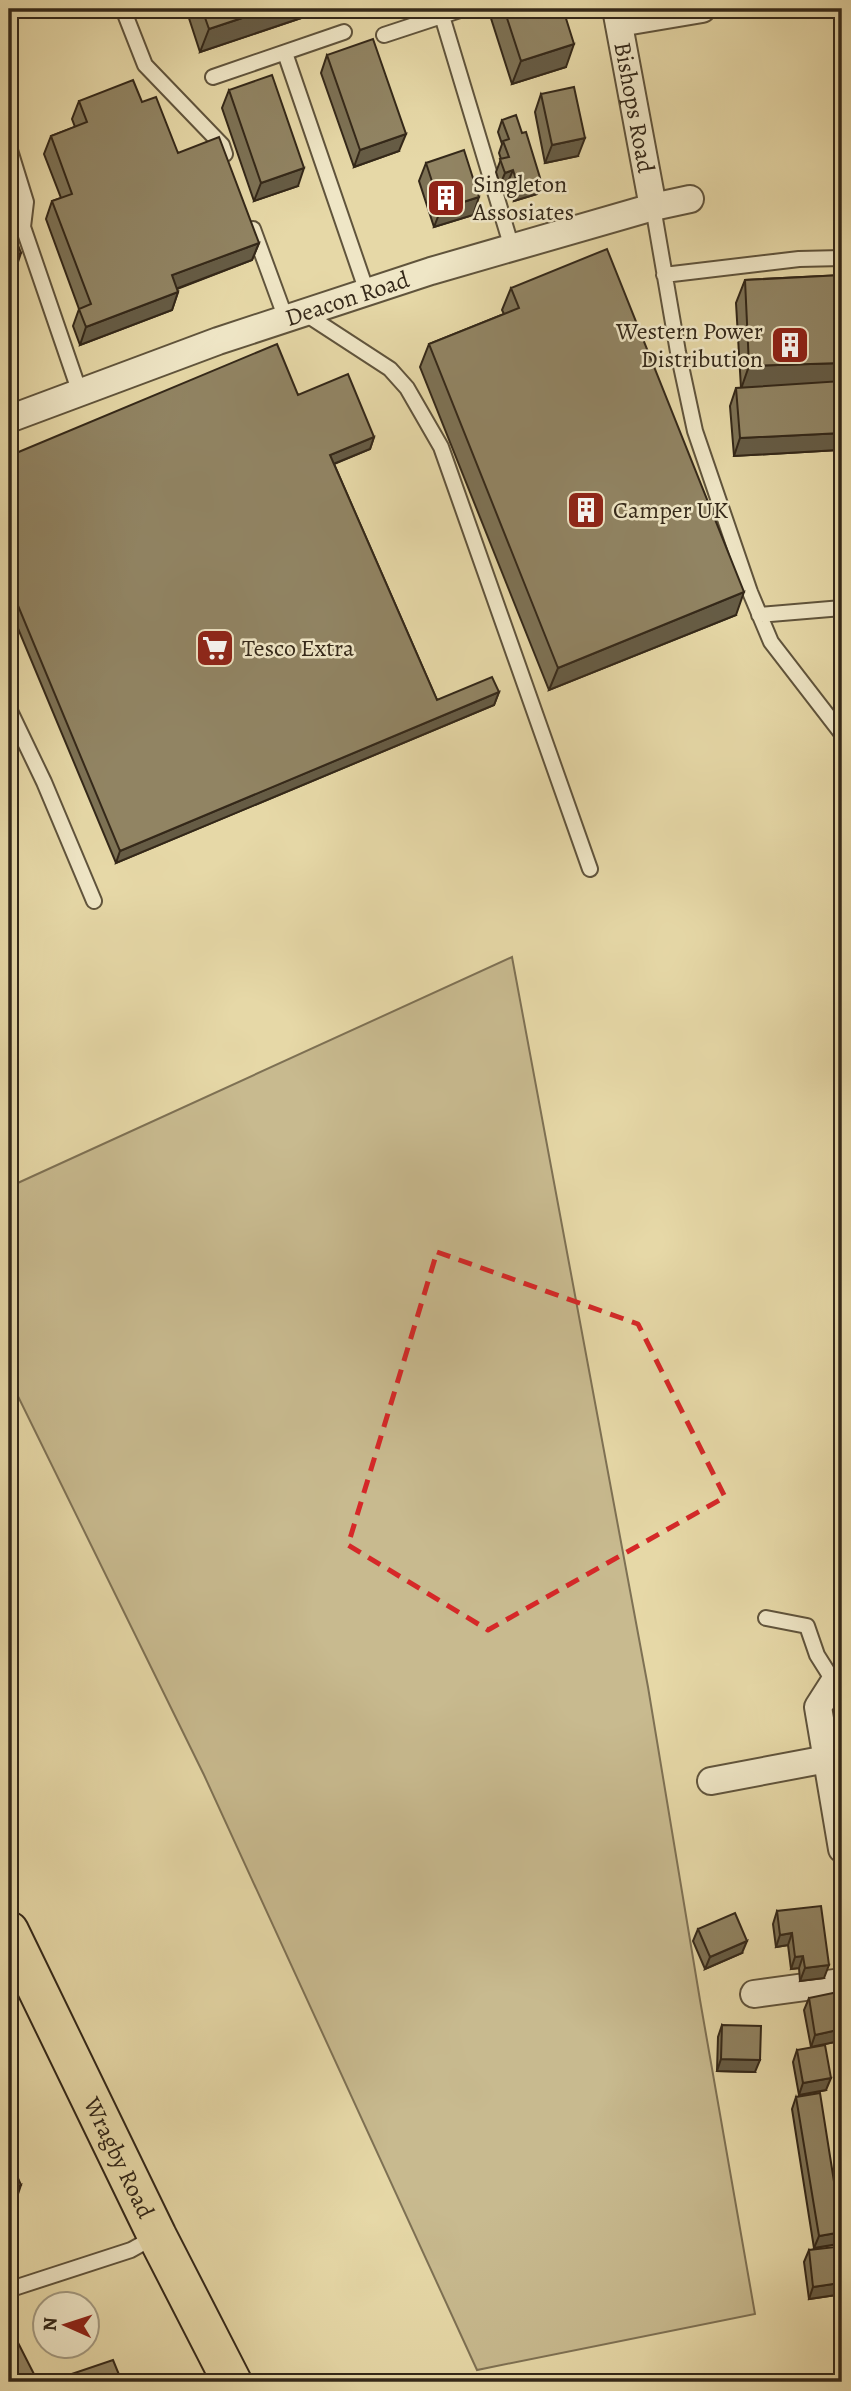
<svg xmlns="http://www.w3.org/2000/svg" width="851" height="2391" font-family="Alegreya,serif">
	<rect width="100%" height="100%" fill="#e6d8a7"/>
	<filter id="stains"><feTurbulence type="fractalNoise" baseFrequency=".00286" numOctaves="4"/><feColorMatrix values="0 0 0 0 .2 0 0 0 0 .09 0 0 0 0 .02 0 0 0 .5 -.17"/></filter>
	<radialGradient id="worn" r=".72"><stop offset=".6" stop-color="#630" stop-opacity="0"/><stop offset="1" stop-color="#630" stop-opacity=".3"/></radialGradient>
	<path fill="#c8ba8f" stroke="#7e7154" stroke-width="2" d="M512,957L648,1687L700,2000L755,2314L477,2370L204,1775L9,1378V1187Z"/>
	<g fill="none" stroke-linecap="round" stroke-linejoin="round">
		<defs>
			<path id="lane" d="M123,9L145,65L222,145L225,154
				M442,16L512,248
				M384,35L463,9
				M285,53L367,292
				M213,77L344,32
				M9,147L26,202L23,227L80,393
				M653,207L678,352L695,431L750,592L771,642L842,734
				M253,229L286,319
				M664,275L799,259L842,258
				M304,313L390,369L407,388L441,447L590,869
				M759,615L842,608
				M9,709L44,782L94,901
				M766,1618L807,1626L817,1655L834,1682
				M11,2289L131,2250L156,2236"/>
			<g id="street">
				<path id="s1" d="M616,9L653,207"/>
				<path d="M619,23L702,9"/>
				<path id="s2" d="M9,419L218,341L431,271L653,207L690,199"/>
				<path d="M842,1680L834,1682L818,1707L842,1849"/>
				<path d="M711,1781L827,1759"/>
				<path d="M754,1994L842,1982"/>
			</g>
			<g id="primary">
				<path id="s3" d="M9,1931L157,2236L232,2382"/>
			</g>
		</defs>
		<use href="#lane" stroke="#60543c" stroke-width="18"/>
		<use href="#street" stroke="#60543c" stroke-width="30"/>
		<use href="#primary" stroke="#342819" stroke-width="42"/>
		<use href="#lane" stroke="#efe6c6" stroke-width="14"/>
		<use href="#street" stroke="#efe6c6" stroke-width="26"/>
		<use href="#primary" stroke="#e6d8a7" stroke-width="38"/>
	</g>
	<path fill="#7d7255" stroke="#342819" stroke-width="2" d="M186,9H328L200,52Z
		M488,9H563L566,67L512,84Z
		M327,55L399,151L354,167L321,73Z
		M229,90L298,186L254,201L222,108Z
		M541,94L578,156L545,163L535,112Z
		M79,101L142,102L178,153L259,243L252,260L177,289L178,292L172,310L80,345L73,326L79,309L46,219L52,201L61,198L44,154L51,136L75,127L72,119Z
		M502,120L522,133L537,194L514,201L508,182L500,185L496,172L501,159L499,153L502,144L498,132Z
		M426,163L473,215L434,227L419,181Z
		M842,275V439L838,450L734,456L730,406L736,388H741L736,303L745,280Z
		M511,288L736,615L549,690L420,367L429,344L504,314L502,310Z
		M298,395L374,437L370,449L334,464L437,700L499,692L494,705L116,863L9,607V456Z
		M777,1911L824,1978L800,1981L799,1968L791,1969L788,1945L776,1947L773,1924Z
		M698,1929L742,1953L705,1969L693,1941Z
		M809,1998L842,2017V2035L840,2041L811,2047L804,2010Z
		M722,2025L755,2072L717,2071L718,2037Z
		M797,2050L826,2090L799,2095L793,2062Z
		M796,2097L842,2230L838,2244L814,2248L792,2109Z
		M809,2250L836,2295L809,2299L804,2262Z"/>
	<path fill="#665c45" stroke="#342819" stroke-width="2" d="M269,9H328L200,52L209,29Z
		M367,9H380L365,14Z
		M574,44L566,67L512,84L521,61Z
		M406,134L399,151L354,167L360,150Z
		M585,138L578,156L545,163L552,145Z
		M304,168L298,186L254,201L261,183Z
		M513,170L508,182L500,185L505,173Z
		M541,181L537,194L514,201L519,189Z
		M479,197L473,215L434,227L441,209Z
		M259,243L252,260L165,293L172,275Z
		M21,253L15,271L9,273V258Z
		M178,292L172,310L80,345L86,327Z
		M842,363V386L741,389L749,366Z
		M842,433V439L838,450L734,456L740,438Z
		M374,437L370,449L326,467L330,455Z
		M744,592L736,615L549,690L558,668Z
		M499,692L494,705L116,863L120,851Z
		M792,1933L788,1945L776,1947L780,1935Z
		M747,1941L742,1953L705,1969L710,1957Z
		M803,1956L799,1968L791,1969L795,1957Z
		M829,1965L824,1978L800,1981L805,1968Z
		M842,2029V2035L840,2041L811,2047L815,2035Z
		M721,2059L760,2060L755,2072L717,2071Z
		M831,2078L826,2090L799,2095L803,2083Z
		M21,2185L15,2203L9,2206V2191Z
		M842,2232L838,2244L814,2248L819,2236Z
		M840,2283L836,2295L809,2299L813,2287Z"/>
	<path fill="#918463" stroke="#342819" stroke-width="2" d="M202,9H269L209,29Z
		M504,9H563L574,44L521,61Z
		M373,39L406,134L360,150L327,55Z
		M272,75L304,168L261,183L229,90Z
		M133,80L142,102L156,97L178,153L219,137L259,243L172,275L178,292L86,327L79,309L91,304L52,201L72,194L51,136L87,122L79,101Z
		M574,87L585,138L552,145L541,94Z
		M516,115L522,133L526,132L541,181L519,189L513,170L505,173L500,159L509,157L503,141L509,139L502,120Z
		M464,150L479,197L441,209L426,163Z
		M9,222L21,253L9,258Z
		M607,249L744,592L558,668L429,344L519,308L511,288Z
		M842,275V363L749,366L745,280Z
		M277,344L298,395L348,374L374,437L330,455L437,700L492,677L499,692L120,851L9,584V456Z
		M842,381V433L740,438L736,388Z
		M821,1906L829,1965L805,1968L803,1956L795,1957L792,1933L780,1935L777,1911Z
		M735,1913L747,1941L710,1957L698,1929Z
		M838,1992L842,2017V2029L815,2035L809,1998Z
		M722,2025L761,2026L760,2060L721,2059Z
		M825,2045L831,2078L803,2083L797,2050Z
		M820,2093L842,2232L819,2236L796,2097Z
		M9,2158L21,2185L9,2191Z
		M835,2247L840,2283L813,2287L809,2250Z
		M9,2325L38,2382H9Z
		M113,2360L122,2382H48Z"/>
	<path fill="none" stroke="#d62828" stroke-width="5" stroke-dasharray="14 9" stroke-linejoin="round" d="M437,1252L638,1324L725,1497L488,1630L348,1545Z"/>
	<defs>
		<symbol id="building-square" viewBox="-11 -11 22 22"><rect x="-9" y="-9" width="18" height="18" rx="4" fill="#8f2418" stroke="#efe6c6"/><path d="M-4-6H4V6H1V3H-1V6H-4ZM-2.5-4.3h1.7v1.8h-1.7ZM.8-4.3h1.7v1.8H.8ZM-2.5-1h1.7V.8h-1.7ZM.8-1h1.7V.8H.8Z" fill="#fff"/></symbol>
		<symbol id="supermarket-square" viewBox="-11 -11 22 22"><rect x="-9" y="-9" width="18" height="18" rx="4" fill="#8f2418" stroke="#efe6c6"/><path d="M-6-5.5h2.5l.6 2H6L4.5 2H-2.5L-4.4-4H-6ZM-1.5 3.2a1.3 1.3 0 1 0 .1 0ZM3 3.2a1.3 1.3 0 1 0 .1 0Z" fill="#fff"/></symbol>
	</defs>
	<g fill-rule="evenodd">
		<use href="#building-square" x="424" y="176" width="44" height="44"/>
		<use href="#building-square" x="768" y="323" width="44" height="44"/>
		<use href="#building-square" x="564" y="488" width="44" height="44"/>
		<use href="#supermarket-square" x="193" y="626" width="44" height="44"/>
	</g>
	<g text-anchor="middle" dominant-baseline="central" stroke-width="5" stroke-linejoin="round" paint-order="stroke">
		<g font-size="24" fill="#342819" stroke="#efe6c6">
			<text stroke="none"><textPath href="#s1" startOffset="100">Bishops Road</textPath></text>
			<text stroke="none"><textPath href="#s2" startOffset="359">Deacon Road</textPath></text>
			<text stroke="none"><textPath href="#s3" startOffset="252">Wragby Road</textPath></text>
		</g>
		<g font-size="24" fill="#342819" stroke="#efe6c6" text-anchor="start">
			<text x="473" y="184">Singleton<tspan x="473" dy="28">Assosiates</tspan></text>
			<text x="763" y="331" text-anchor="end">Western Power<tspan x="763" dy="28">Distribution</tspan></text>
			<text x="613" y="510">Camper UK</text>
			<text x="242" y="648">Tesco Extra</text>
		</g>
	</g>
	<rect width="851" height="2391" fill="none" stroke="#e6d8a7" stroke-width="35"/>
	<rect x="10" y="10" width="830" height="2370" fill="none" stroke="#342819" stroke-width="3.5"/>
	<rect x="18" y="18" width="816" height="2356" fill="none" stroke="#342819" stroke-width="2"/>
	<g transform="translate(66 2325) rotate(273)"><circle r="33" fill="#efe6c6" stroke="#a49a81" stroke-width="2"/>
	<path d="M0-5L12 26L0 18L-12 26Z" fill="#8f2418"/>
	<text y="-10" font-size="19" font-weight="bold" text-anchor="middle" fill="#342819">N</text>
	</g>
	<rect width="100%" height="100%" filter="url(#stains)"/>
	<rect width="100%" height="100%" fill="url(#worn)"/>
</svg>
